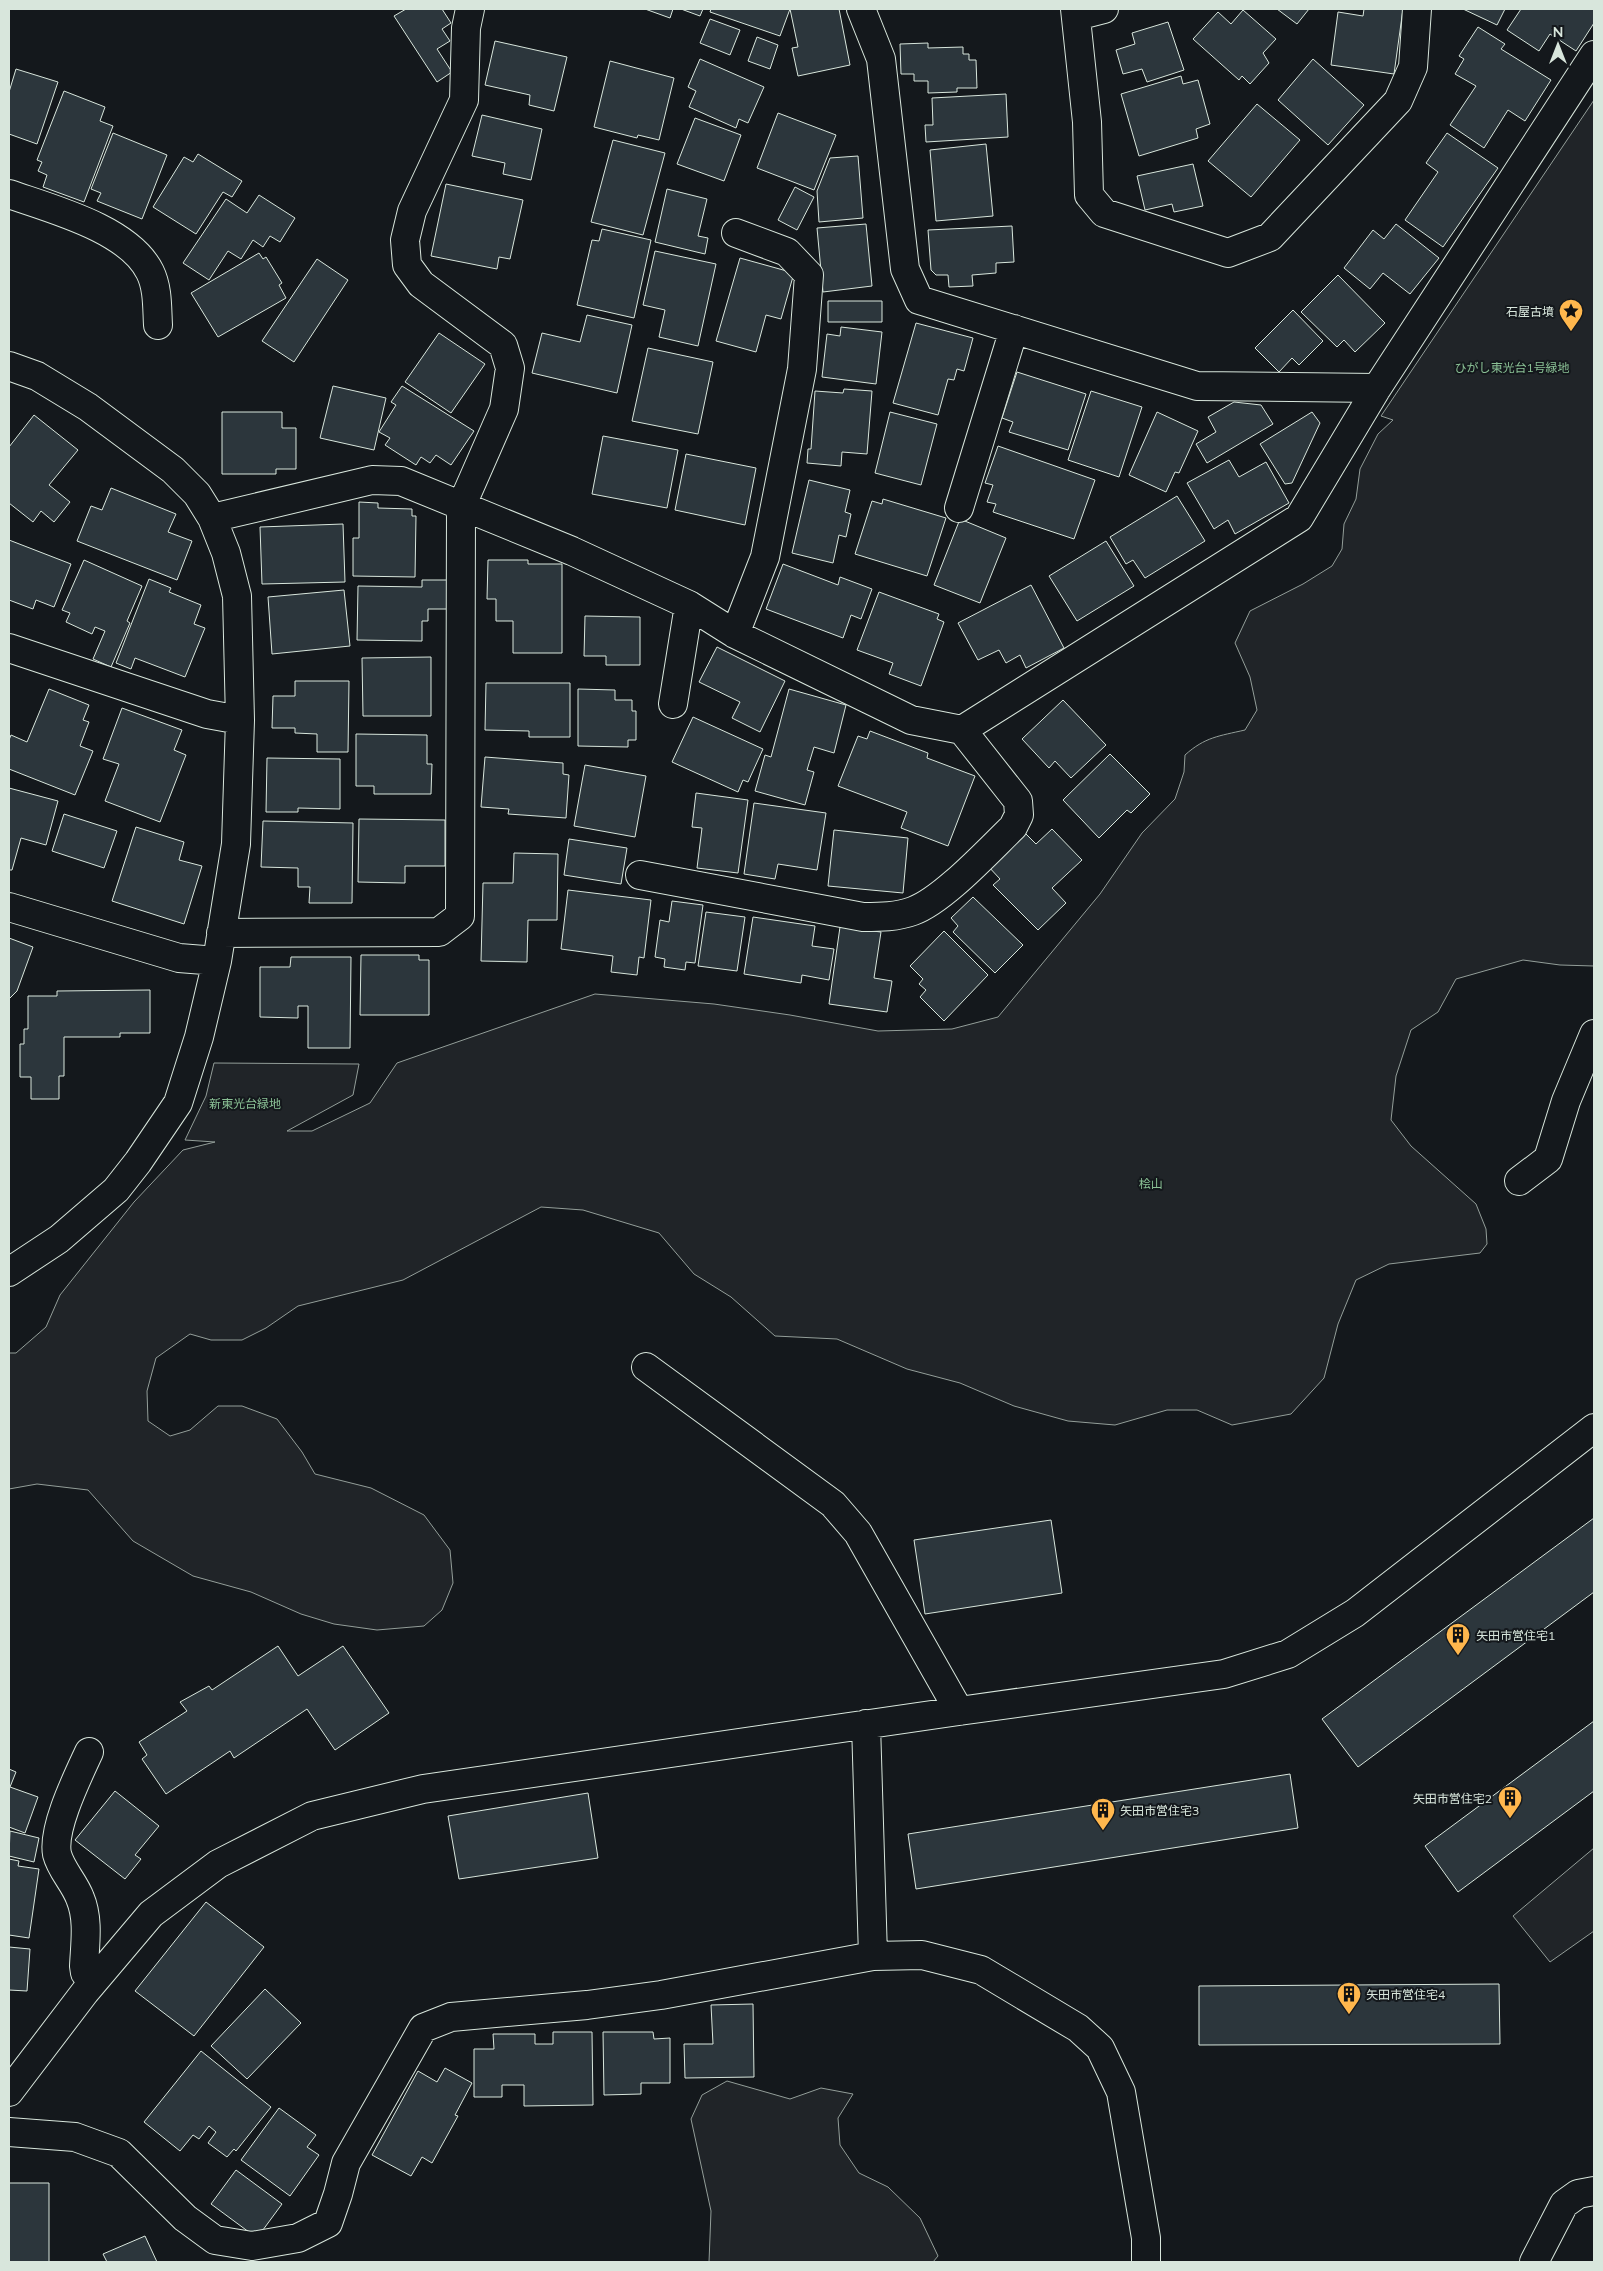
<svg xmlns="http://www.w3.org/2000/svg" width="1603" height="2271" font-family="Mulish,'Noto Sans JP',sans-serif">
	<rect width="100%" height="100%" fill="#14181c"/>
	<path fill="#202428" stroke="#939e99" d="M1594,100V966L1560,965L1523,960L1456,979L1438,1012L1411,1030L1396,1076L1391,1120L1411,1146L1476,1204L1486,1229L1487,1244L1480,1253L1389,1264L1356,1280L1338,1324L1324,1378L1291,1414L1232,1425L1197,1410H1167L1115,1425L1068,1421L1014,1406L960,1383L907,1369L837,1339L775,1336L731,1297L694,1274L659,1233L583,1210L541,1207L403,1280L298,1306L266,1328L242,1340H211L190,1334L156,1358L147,1391L148,1421L170,1436L190,1430L218,1406H242L277,1419L302,1452L315,1474L371,1488L424,1515L450,1550L453,1583L442,1610L424,1626L377,1630L334,1624L301,1614L251,1592L193,1576L133,1541L88,1490L37,1484L9,1489V1353H16L46,1327L60,1295L134,1202L183,1150L215,1142L185,1140L206,1096L214,1063L359,1064L353,1095L287,1131H312L370,1103L397,1063L595,994L714,1004L790,1015L878,1031L952,1029L998,1017L1100,894L1142,833L1175,799L1184,772L1185,755C1205,737 1219,736 1245,730L1257,710L1250,677L1235,643L1250,611L1303,584L1332,566L1342,549L1344,524L1356,499L1360,469L1378,434L1393,420L1381,416Z
		M1594,1848V1931L1550,1962L1513,1916Z
		M727,2081L790,2099L821,2088L853,2094L838,2118L840,2145L859,2173L888,2187L920,2218L938,2256L933,2262H709L711,2211L691,2119L702,2095Z"/>
	<path fill="#2c363c" stroke="#d8e6dc" d="M406,9H442L451,23L442,29L450,41L437,49L452,72L437,82L394,16Z
		M645,9H673L670,18Z
		M681,9H703L700,16Z
		M711,9H790L780,36L710,12Z
		M790,9H839L850,65L798,76L792,48L798,47Z
		M1277,9H1309L1297,24Z
		M1364,9H1403L1394,74L1331,65L1338,12L1363,16Z
		M1463,9H1505L1497,25Z
		M1521,9H1594V23L1576,51L1550,34L1539,51L1507,30Z
		M1243,10L1276,39L1263,53L1269,63L1250,84L1242,76L1239,80L1193,39L1218,12L1231,24Z
		M710,19L740,30L730,55L700,43Z
		M1168,22L1184,70L1147,82L1142,69L1123,74L1116,50L1135,44L1132,33Z
		M1478,27L1505,44L1501,49L1551,80L1525,121L1508,110L1484,148L1450,125L1476,86L1455,74L1464,59L1459,56Z
		M757,37L778,45L770,69L748,61Z
		M495,41L567,57L554,111L529,105L530,95L485,85Z
		M928,43V48L963,47V54H969V60H976L977,88H957V92L928,93V81H914V74H901L900,44Z
		M700,59L764,87L748,123L739,119L736,128L689,107L696,91L688,87Z
		M1313,59L1364,105L1328,145L1278,100Z
		M610,61L674,78L659,140L638,135L637,138L594,127Z
		M16,69L58,82L37,144L9,134V92Z
		M1181,76L1183,84L1198,80L1210,124L1196,129L1198,138L1139,156L1121,94Z
		M64,91L105,107L100,121L113,126L84,202L43,187L47,175L38,171L42,162L37,160Z
		M1006,94L1008,137L926,142L925,125H933L932,98Z
		M1257,104L1300,140L1251,197L1208,161Z
		M778,113L836,135L814,190L757,168Z
		M482,115L542,129L531,180L503,174L505,163L472,156Z
		M695,118L741,135L724,181L677,164Z
		M113,133L167,155L142,219L97,201L101,193L91,189Z
		M1447,133L1498,168L1443,247L1405,220L1438,172L1426,163Z
		M613,140L665,153L643,235L591,222Z
		M986,144L993,216L936,221L930,150Z
		M198,154L242,181L232,197L223,192L196,234L153,207L184,157L193,162Z
		M858,156L863,218L819,222L817,191L830,158Z
		M1193,164L1203,206L1174,212L1172,204L1145,210L1137,176Z
		M446,184L523,200L510,259L499,257L497,269L431,256Z
		M795,187L814,197L797,230L778,220Z
		M667,189L707,199L698,236L708,238L705,254L655,242Z
		M259,195L295,218L280,242L270,236L263,247L253,240L241,259L228,251L209,280L183,263L226,199L247,213Z
		M866,224L872,286L823,292L817,228Z
		M1396,224L1439,258L1410,294L1383,273L1370,289L1344,268L1373,230L1384,239Z
		M1012,226L1014,262L996,263V273L972,275L973,286L949,287L948,275H936L931,270L928,230Z
		M602,229L651,240L634,318L577,305L592,240L599,241Z
		M655,251L716,264L698,346L659,337L665,310L643,305Z
		M259,253L263,259L266,257L282,283L279,285L286,298L218,337L191,293Z
		M740,258L794,273L781,319L766,315L756,352L716,341Z
		M317,259L348,280L294,362L262,341Z
		M1338,275L1385,323L1355,352L1344,340L1337,347L1301,312Z
		M828,301H882V322H828Z
		M1293,310L1323,341L1299,365L1292,358L1279,372L1255,348Z
		M587,315L632,325L617,393L532,373L542,333L580,342Z
		M916,323L973,338L964,371L957,369L954,380L948,379L938,415L893,403Z
		M841,327L882,332L876,384L822,377L827,334L840,336Z
		M439,333L485,364L451,413L405,382Z
		M648,348L713,362L698,434L632,421Z
		M1017,372L1086,394L1068,450L1009,432L1013,422L1002,418Z
		M333,386L386,398L374,450L320,438Z
		M402,386L474,431L451,465L436,455L430,463L421,457L416,465L385,445L390,438L379,432L396,405L391,402Z
		M844,389L872,391L867,454L842,452L841,466L807,463L808,449H811L815,391L843,393Z
		M1091,391L1142,407L1119,477L1068,460Z
		M1234,402L1261,405L1273,424L1207,463L1196,444L1216,432L1208,417Z
		M222,412H282V428H296V469H276V474H222Z
		M890,412L937,424L921,485L875,473Z
		M1157,412L1198,431L1179,473L1175,472L1166,492L1129,475Z
		M1312,412L1320,423L1292,483L1285,484L1260,444Z
		M34,415L78,450L49,485L70,502L54,522L41,511L33,522L9,503V447Z
		M603,436L678,450L667,508L592,494Z
		M998,446L1095,480L1074,539L993,512L996,504L987,502L993,485L985,483Z
		M686,454L756,468L745,525L675,510Z
		M1229,460L1239,477L1266,462L1289,503L1235,534L1228,520L1214,529L1187,483Z
		M809,480L850,490L845,512L851,514L846,537L839,535L833,563L792,553Z
		M111,488L176,514L168,532L192,541L177,580L77,541L91,506L102,510Z
		M1177,496L1205,541L1145,578L1133,560L1126,564L1110,537Z
		M883,499L946,518L927,576L855,554L872,501L882,504Z
		M359,502L378,503V508L412,509V516H416L415,577L353,576V538H359Z
		M960,519L1006,538L980,603L934,585Z
		M343,524L345,582L262,584L260,527Z
		M9,540L71,564L54,607L36,600L33,609L9,600Z
		M1106,541L1134,586L1077,621L1049,576Z
		M84,560L142,586L127,621L130,623L111,667L93,659L105,631L95,627L92,634L66,622L70,613L62,610Z
		M488,560H528V564H562V653H513V621H496V599H487Z
		M783,564L838,585L840,577L872,589L861,619L851,615L843,638L766,609Z
		M149,579L171,588L169,592L201,605L194,624L205,628L185,677L135,658L131,669L116,663Z
		M422,580H447V609H428V621H422V641L357,640L358,586L422,587Z
		M1031,585L1064,648L1026,668L1020,655L1006,663L999,650L978,660L958,623Z
		M344,590L350,646L272,654L268,597Z
		M879,592L939,614L937,619L944,622L921,686L889,674L893,663L857,650Z
		M585,616L640,617V665H606V656H584Z
		M717,647L785,681L760,732L732,718L740,702L699,682Z
		M431,657V716H363L362,658Z
		M295,681H349L348,752H317V734L295,733V728H272L273,696H295Z
		M486,683H570V737H529V731L485,730Z
		M49,689L89,705L83,720L89,722L80,746L93,751L75,795L9,769V740L11,735L27,742Z
		M578,689L615,690V700H632V711H636V740H628V747L578,746Z
		M789,689L846,705L834,753L814,747L807,770L814,772L805,805L755,791L765,755L771,757Z
		M1063,700L1106,745L1071,778L1055,761L1049,768L1022,739Z
		M122,708L182,730L174,750L186,755L160,822L105,801L119,764L103,759Z
		M693,717L763,749L748,782L743,780L738,792L672,762Z
		M870,731L928,753L927,758L975,776L948,846L901,828L907,812L838,786L858,736L867,739Z
		M356,734L427,735V764H432L431,794H374V786H356Z
		M1110,754L1150,794L1131,813L1127,810L1099,838L1063,800Z
		M485,757L563,763V774L569,775L566,818L508,814L509,809L481,807Z
		M267,758L340,759V809L298,808V812H266Z
		M585,765L646,776L635,837L574,826Z
		M9,788L58,801L46,845L21,838L12,870H9Z
		M696,793L748,800L738,873L697,868L702,828L692,827Z
		M754,803L826,813L817,870L778,864L775,879L744,874Z
		M64,814L117,831L104,868L52,851Z
		M359,819L445,820V866H405V883L358,882Z
		M263,821L353,823L352,903H309L310,887H298V868L261,867Z
		M136,827L184,842L179,860L202,866L184,924L112,901Z
		M1052,829L1082,860L1052,888L1066,903L1038,930L993,885L1000,879L987,865L1023,831L1036,844Z
		M834,830L908,838L903,893L828,886Z
		M569,839L627,848L621,884L564,875Z
		M514,853L558,854L557,920H528L527,962L481,961L483,883H513Z
		M568,890L651,900L644,958L639,957L637,975L611,972L613,956L561,949Z
		M973,897L1023,945L995,973L953,932L958,926L951,918Z
		M672,901L703,905L695,963L686,962L685,970L664,967L665,959L655,957L660,920L669,922Z
		M706,912L745,917L737,971L698,966Z
		M753,917L815,926L812,946L834,949L829,980L802,975L801,983L744,974Z
		M840,927L881,932L874,978L892,981L887,1012L829,1004Z
		M944,931L988,975L944,1021L920,997L926,990L919,984L923,979L910,966Z
		M9,938L33,947L17,991L9,999Z
		M361,955H419V960H429V1015H360Z
		M291,957H351L350,1048H308V1006H298V1018L260,1017V967H290Z
		M150,990V1033H120V1037H64V1076H59V1099H31V1077H20V1044H24V1029H28V996H57V991Z
		M1594,1518V1592L1358,1767L1322,1719Z
		M1051,1520L1062,1593L925,1614L914,1540Z
		M278,1646L298,1676L343,1646L389,1713L335,1750L307,1709L234,1758L230,1751L166,1794L142,1759L147,1755L139,1742L187,1711L180,1702L209,1686L212,1690Z
		M1594,1721V1791L1458,1892L1425,1846Z
		M9,1769L16,1772L10,1787L38,1797L25,1833L9,1827Z
		M1290,1774L1298,1828L916,1889L908,1834Z
		M115,1791L159,1826L135,1855L141,1859L125,1879L75,1840Z
		M588,1793L598,1858L459,1879L448,1816Z
		M10,1831L39,1838L34,1862L9,1856Z
		M9,1859L19,1861L18,1866L39,1869L29,1938L9,1935Z
		M206,1902L264,1947L194,2036L135,1991Z
		M9,1947L30,1949L27,1991L9,1990Z
		M1499,1984L1500,2044L1199,2045V1986Z
		M265,1989L301,2023L247,2079L211,2046Z
		M753,2004L754,2077L685,2078L684,2044H713L711,2005Z
		M553,2032H592L593,2105L524,2106V2085H502V2097H474V2049H494L493,2034H535V2044H553Z
		M603,2032H653L654,2039L670,2038V2083H641V2094L604,2095Z
		M201,2051L271,2107L236,2151L234,2149L227,2157L208,2143L216,2132L209,2126L199,2139L193,2135L180,2151L144,2122Z
		M445,2068L472,2083L455,2115L458,2116L432,2163L422,2157L411,2176L372,2155L418,2071L437,2082Z
		M279,2108L316,2135L307,2147L319,2155L290,2196L241,2160Z
		M236,2170L282,2204L257,2238L211,2204Z
		M9,2183H49V2262H9Z
		M145,2236L157,2262H107L103,2254Z"/>
	<g fill="none" stroke-linecap="round" stroke-linejoin="round">
		<defs>
			<path id="minor" d="M861,9L881,59L905,269L919,300L1197,386L1377,388
				M1075,9L1087,122L1089,195L1104,213L1228,253L1270,237L1398,101L1413,67L1417,9
				M1077,16L1104,9
				M9,194C52,209 129,229 150,272C158,288 157,308 158,325
				M9,366L37,376L88,407L173,470L197,494L212,518L226,553L237,596L240,720L236,844L217,961L199,1037L178,1103L138,1162L116,1190L59,1239L9,1272
				M959,508L1014,329
				M212,518L372,480L401,481L572,551L689,605L735,634L911,720L962,730L1018,801L1019,815L1013,827C988,851 943,900 913,911C897,917 880,917 863,917L640,875
				M735,634L765,557L802,369L809,275L787,252L736,233
				M9,648L207,714L240,720
				M673,704L689,605
				M962,730L1299,518L1377,388L1594,55
				M9,907L179,958L217,961
				M221,933L439,932L460,916L461,507L504,409L510,368L503,345L421,284L407,265L405,240L412,211L464,100L466,28L470,9
				M1519,1181L1548,1159L1566,1101L1594,1034
				M646,1367L833,1504L858,1533L959,1711
				M89,1752C78,1776 52,1828 57,1854C61,1870 74,1882 80,1898C89,1919 85,1944 84,1966L85,1973L93,1982
				M873,1956L922,1955L981,1970L1078,2028L1100,2048L1121,2092L1146,2238V2262
				M9,2092L85,1992L151,1914L218,1864L312,1816L423,1789L959,1711L1224,1674L1288,1654L1355,1613L1594,1428
				M9,2132L75,2137L119,2153L185,2218L215,2240L252,2246L298,2238L328,2223L338,2194L346,2163L423,2028L451,2017L587,2005L661,1995L873,1956L866,1724
				M1534,2262L1564,2204L1578,2194L1594,2191"/>
		</defs>
		<use href="#minor" stroke="#d8e6dc" stroke-width="30"/>
		<use href="#minor" stroke="#14181c" stroke-width="28"/>
	</g>
	<defs>
		<symbol id="sight-pin" viewBox="-11 -11 22 30"><path d="M0 17L-7.5 6A9.5 9.5 0 1 1 7.5 6Z" fill="#ffb74d" stroke="#14181c"/><path d="M0-6L1.8-2.2L6-1.7L2.9 1.2L3.7 5.4L0 3.3L-3.7 5.4L-2.9 1.2L-6-1.7L-1.8-2.2Z" fill="#111"/></symbol>
		<symbol id="building-pin" viewBox="-11 -11 22 30"><path d="M0 17L-7.5 6A9.5 9.5 0 1 1 7.5 6Z" fill="#ffb74d" stroke="#14181c"/><path d="M-4-6H4V6H1V3H-1V6H-4ZM-2.5-4.3h1.7v1.8h-1.7ZM.8-4.3h1.7v1.8H.8ZM-2.5-1h1.7V.8h-1.7ZM.8-1h1.7V.8H.8Z" fill="#111"/></symbol>
	</defs>
	<g fill-rule="evenodd">
		<use href="#sight-pin" x="1557" y="297" width="28" height="38"/>
		<use href="#building-pin" x="1444" y="1621" width="28" height="38"/>
		<use href="#building-pin" x="1496" y="1784" width="28" height="38"/>
		<use href="#building-pin" x="1089" y="1796" width="28" height="38"/>
		<use href="#building-pin" x="1335" y="1980" width="28" height="38"/>
	</g>
	<g text-anchor="middle" dominant-baseline="central" stroke-width="4" stroke-linejoin="round" paint-order="stroke">
		<g font-size="12" fill="#d8e6dc" stroke="#14181c" text-anchor="start">
			<text x="1554" y="311" text-anchor="end">石屋古墳</text>
			<text x="1476" y="1635">矢田市営住宅1</text>
			<text x="1492" y="1798" text-anchor="end">矢田市営住宅2</text>
			<text x="1120" y="1810">矢田市営住宅3</text>
			<text x="1366" y="1994">矢田市営住宅4</text>
		</g>
		<g font-size="12" fill="#8ac095" stroke="#14181c">
			<text x="1512" y="367">ひがし東光台1号緑地</text>
			<text x="245" y="1103">新東光台緑地</text>
			<text x="1151" y="1183">桧山</text>
		</g>
	</g>
	<rect width="1603" height="2271" fill="none" stroke="#d8e6dc" stroke-width="20"/>
	<g transform="translate(1558 45)" stroke="#14181c" stroke-width="4" paint-order="stroke">
	<path d="M0-4L9 19L0 12L-9 19Z" fill="#d8e6dc"/>
	<text y="-8" font-size="14" font-weight="bold" text-anchor="middle" fill="#d8e6dc">N</text>
	</g>
</svg>
